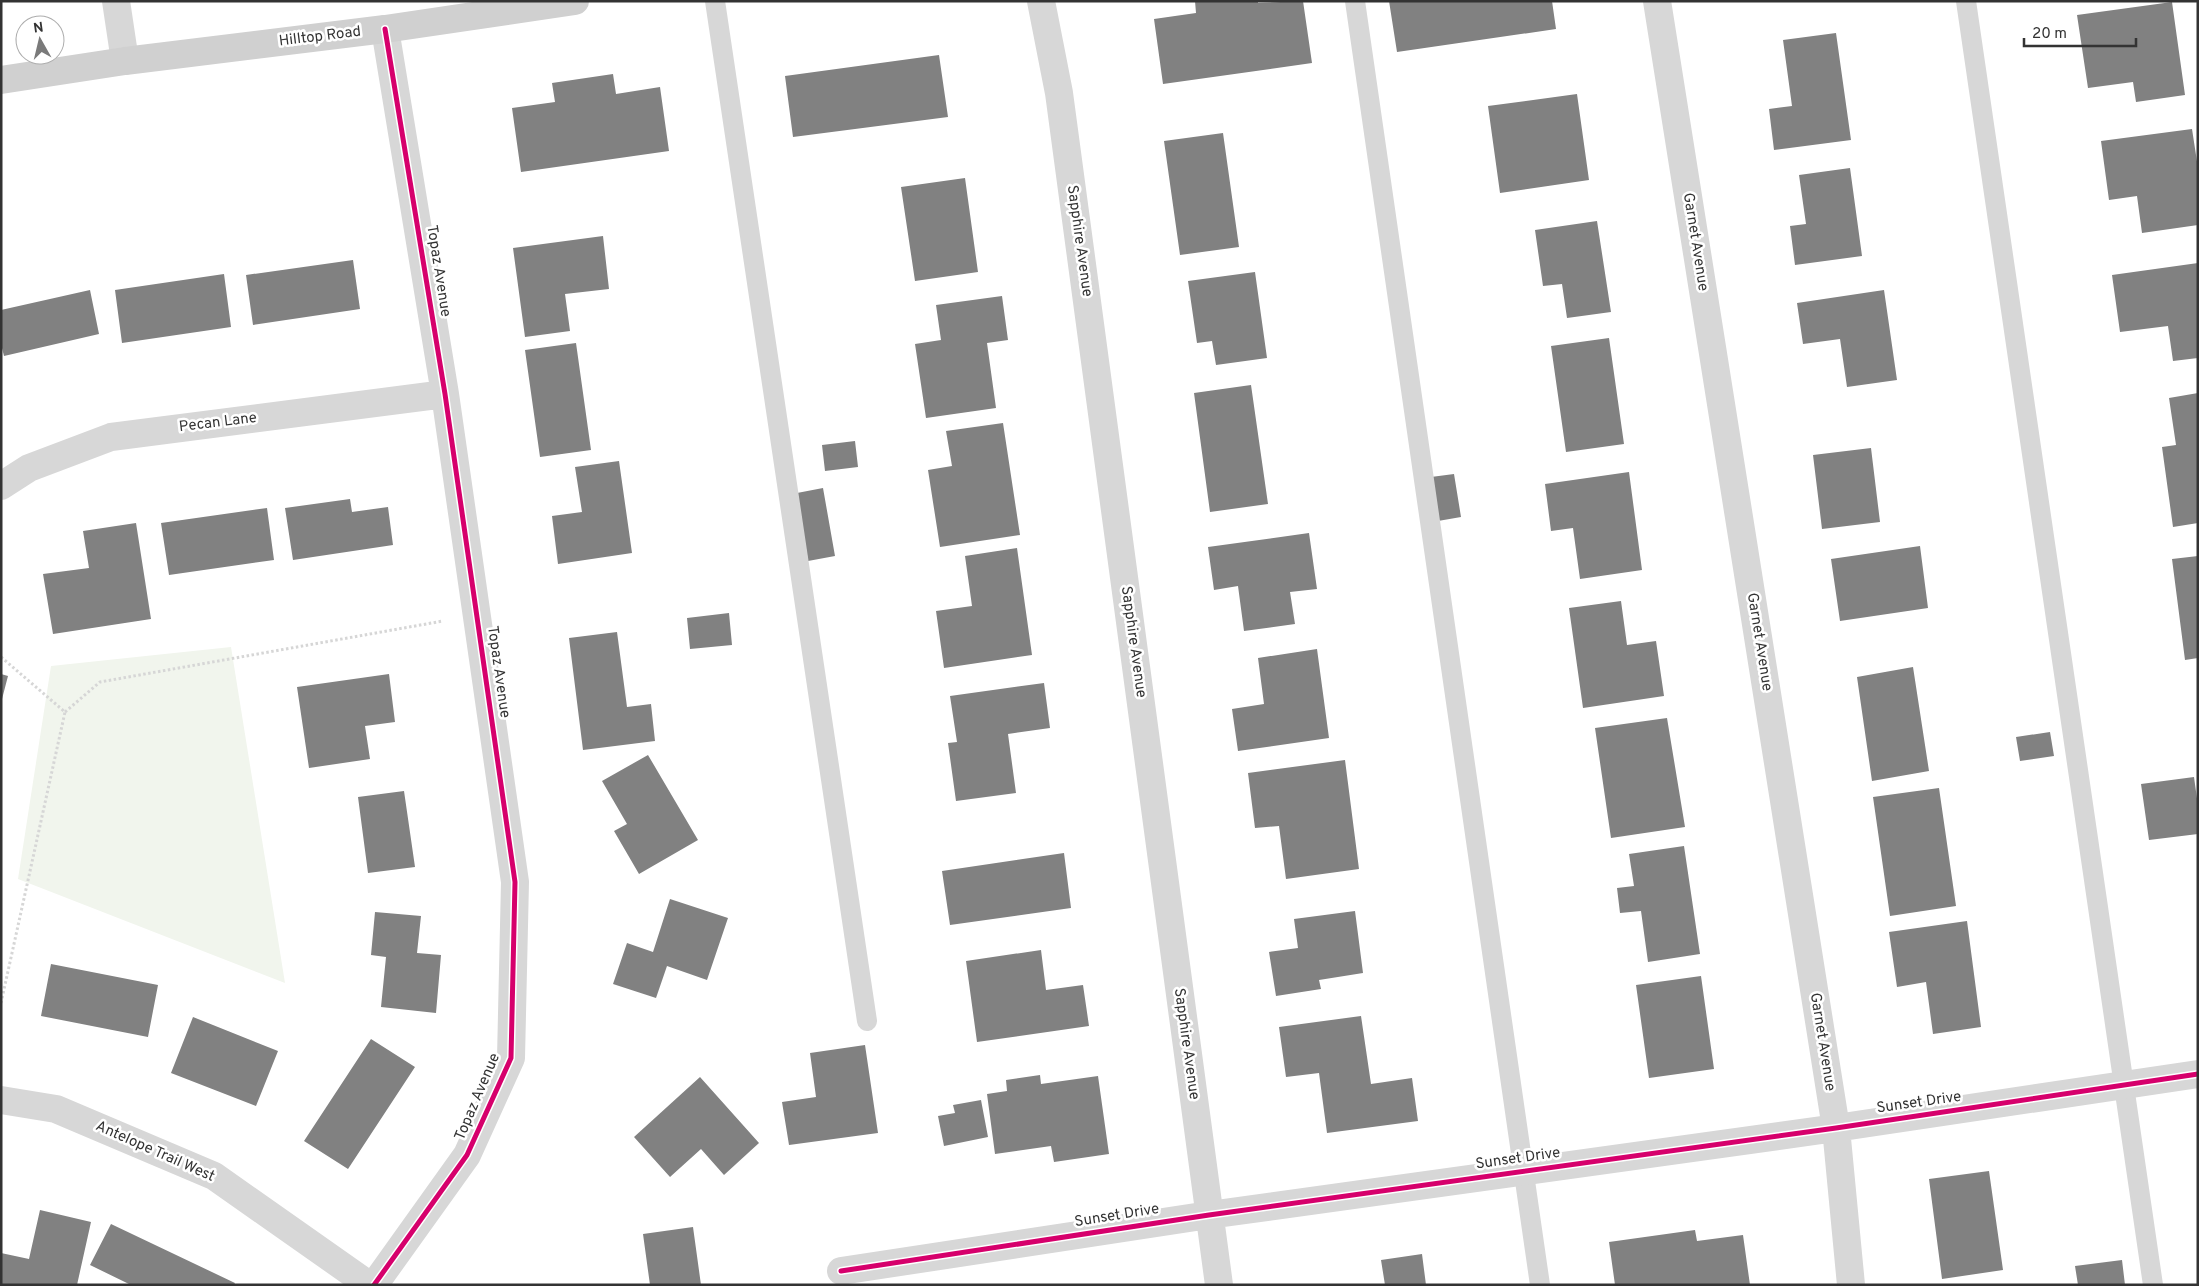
<svg xmlns="http://www.w3.org/2000/svg" width="2199" height="1286" font-family="Overpass,sans-serif">
	<rect width="100%" height="100%" fill="#fff"/>
	<path fill="#f1f5ed" d="M231,647L285,983L18,879L51,666Z"/>
	<path fill="#818181" d="M1195,1H1258V3L1303,1L1312,63L1163,84L1154,19L1196,13Z
		M1389,1H1552L1556,29L1397,52Z
		M2172,2L2185,95L2136,102L2133,82L2088,88L2077,15Z
		M1836,33L1851,140L1774,150L1769,109L1792,106L1783,40Z
		M939,55L948,117L793,137L785,76Z
		M613,74L616,94L660,87L669,151L521,172L512,108L555,102L552,83Z
		M1577,94L1589,180L1500,193L1488,106Z
		M2192,129L2198,168V225L2142,233L2137,196L2109,200L2101,141Z
		M1223,133L1239,247L1180,255L1164,141Z
		M1850,168L1862,256L1795,265L1790,226L1806,224L1799,175Z
		M965,178L978,272L915,281L901,187Z
		M1597,221L1611,312L1567,318L1562,284L1543,286L1535,230Z
		M603,236L609,289L565,294L570,331L525,337L513,248Z
		M353,260L360,309L253,325L246,275Z
		M2198,263V358L2173,361L2168,326L2120,332L2112,275Z
		M1255,272L1267,358L1216,365L1212,341L1197,343L1188,281Z
		M224,274L231,327L122,343L115,290Z
		M90,290L99,334L4,356L1,344V310Z
		M1884,290L1897,380L1847,387L1840,339L1803,344L1797,303Z
		M1002,296L1008,340L987,343L996,408L926,418L915,344L941,340L936,305Z
		M1609,338L1624,444L1566,452L1551,346Z
		M576,343L591,450L540,457L525,350Z
		M1251,385L1268,504L1210,512L1194,393Z
		M2198,393V523L2173,527L2162,447L2176,445L2169,398Z
		M1003,423L1020,535L940,547L928,470L952,466L946,431Z
		M855,441L858,467L825,471L822,445Z
		M1871,448L1880,522L1822,529L1813,455Z
		M619,461L632,553L558,564L552,516L582,512L575,467Z
		M1629,472L1642,570L1580,579L1573,528L1551,531L1545,484Z
		M1454,474L1461,517L1438,521L1431,477Z
		M823,488L835,556L808,561L797,493Z
		M350,499L352,512L388,507L393,545L293,560L285,508Z
		M267,508L274,560L169,575L161,523Z
		M136,523L151,619L53,634L43,574L89,568L83,531Z
		M1309,533L1317,589L1290,592L1295,624L1244,631L1238,586L1214,590L1208,547Z
		M1920,546L1928,608L1840,621L1831,559Z
		M1017,548L1032,655L944,668L936,611L972,606L965,556Z
		M2198,556V658L2185,660L2172,559Z
		M1621,601L1627,645L1656,641L1664,696L1583,708L1569,608Z
		M729,613L732,645L690,649L687,618Z
		M617,632L627,707L651,704L655,741L583,750L569,638Z
		M1317,649L1329,738L1238,751L1232,709L1264,704L1258,658Z
		M1913,667L1929,771L1872,781L1857,677Z
		M1,674L8,676L2,699H1Z
		M389,674L395,722L365,726L370,759L309,768L297,687Z
		M1044,683L1050,728L1008,734L1016,793L956,801L948,743L957,742L950,696Z
		M1667,718L1685,827L1611,838L1595,728Z
		M2050,732L2054,756L2020,761L2016,737Z
		M648,755L698,840L639,874L614,831L627,824L602,781Z
		M1345,760L1359,869L1286,879L1279,826L1255,828L1248,773Z
		M2194,777L2198,806V834L2149,840L2141,784Z
		M1939,788L1956,906L1890,916L1873,797Z
		M404,791L415,867L368,873L358,797Z
		M1684,846L1700,954L1648,962L1641,911L1620,913L1617,888L1634,886L1629,854Z
		M1064,853L1071,908L950,925L942,871Z
		M670,899L728,918L707,980L667,966L656,998L613,984L627,943L653,952Z
		M1355,911L1363,973L1319,980L1321,989L1276,996L1269,952L1298,948L1294,919Z
		M375,912L421,916L417,953L441,955L436,1013L381,1007L386,957L371,955Z
		M1967,921L1981,1027L1933,1034L1926,982L1897,987L1889,932Z
		M1041,950L1046,990L1083,985L1089,1026L977,1042L966,961Z
		M51,964L158,985L148,1037L41,1016Z
		M1701,976L1714,1069L1649,1078L1636,985Z
		M1361,1016L1371,1084L1412,1078L1418,1121L1327,1133L1319,1073L1286,1077L1279,1027Z
		M193,1017L278,1051L256,1106L171,1073Z
		M371,1039L415,1067L348,1169L304,1141Z
		M865,1045L878,1133L789,1145L782,1102L816,1097L810,1053Z
		M1040,1075L1041,1084L1098,1076L1109,1154L1054,1162L1051,1146L995,1154L987,1094L1007,1091L1006,1080Z
		M700,1077L759,1143L724,1175L701,1149L670,1177L634,1137Z
		M981,1100L988,1137L944,1146L938,1116L955,1113L953,1105Z
		M1989,1171L2003,1270L1942,1279L1929,1179Z
		M40,1210L91,1222L77,1285H1V1253L29,1259Z
		M111,1224L235,1283L234,1285H131L90,1265Z
		M693,1227L701,1285H650L643,1234Z
		M1695,1230L1697,1241L1743,1235L1750,1285H1615L1609,1242Z
		M1422,1254L1426,1285H1385L1381,1260Z
		M2122,1260L2125,1285H2078L2075,1266Z"/>
	<g fill="none" stroke-linecap="round" stroke-linejoin="round">
		<path stroke="#d6d6d6" stroke-width="3" stroke-dasharray="2.5 2.5" stroke-linecap="butt" d="M1,657L65,712L1,1003
			M65,712L100,682L443,621"/>
		<path stroke="#d7d7d7" stroke-width="20" d="M715,1L867,1021
			M1355,1L1540,1285
			M1966,1L2153,1285"/>
		<path stroke="#d7d7d7" stroke-width="28" d="M1041,1L1059,93L1219,1285
			M1657,1L1836,1128L1851,1285
			M1,486L29,468L111,437L445,394
			M1,1100L56,1109L214,1176L369,1285
			M841,1271L1209,1215L1836,1128L2198,1074
			M374,1285L467,1155L511,1058L515,882L445,394L385,29"/>
		<path stroke="#d7d7d7" stroke-width="28" d="M116,1L125,61"/>
		<path stroke="#d0d0d0" stroke-width="28" d="M1,80L125,61L385,29L575,1"/>
		<defs>
			<path id="cycleway" d="M841,1271L1209,1215L1836,1128L2198,1074
				M374,1285L467,1155L511,1058L515,882L445,394L385,29"/>
		</defs>
		<use href="#cycleway" stroke="#fff" stroke-width="8"/>
		<use href="#cycleway" stroke="#d6006c" stroke-width="5"/>
	</g>
	<g text-anchor="middle" dominant-baseline="central" stroke-width="5" stroke-linejoin="round" paint-order="stroke">
		<g font-size="15" fill="#333" stroke="#fff">
			<text transform="translate(320 37) rotate(-7)">Hilltop Road</text>
			<text transform="translate(1079 241) rotate(82)">Sapphire Avenue</text>
			<text transform="translate(1695 242) rotate(81)">Garnet Avenue</text>
			<text transform="translate(438 271) rotate(81)">Topaz Avenue</text>
			<text transform="translate(218 423) rotate(-7)">Pecan Lane</text>
			<text transform="translate(1133 642) rotate(82)">Sapphire Avenue</text>
			<text transform="translate(1759 642) rotate(81)">Garnet Avenue</text>
			<text transform="translate(498 672) rotate(82)">Topaz Avenue</text>
			<text transform="translate(1822 1042) rotate(81)">Garnet Avenue</text>
			<text transform="translate(1186 1044) rotate(82)">Sapphire Avenue</text>
			<text transform="translate(478 1097) rotate(-67)">Topaz Avenue</text>
			<text transform="translate(1919 1103) rotate(-8)">Sunset Drive</text>
			<text transform="translate(155 1152) rotate(24)">Antelope Trail West</text>
			<text transform="translate(1518 1159) rotate(-8)">Sunset Drive</text>
			<text transform="translate(1117 1216) rotate(-9)">Sunset Drive</text>
		</g>
	</g>
	<rect width="2199" height="1286" fill="none" stroke="#333333" stroke-width="5"/>
	<g transform="translate(40 40) rotate(352)"><circle r="24" fill="#ffffff" stroke="#adadad"/>
	<path d="M0-4L9 19L0 12L-9 19Z" fill="#7a7a7a"/>
	<text y="-8" font-size="14" font-weight="bold" text-anchor="middle" fill="#333333">N</text>
	</g>
	<path d="M2024 38v8h112v-8" fill="none" stroke="#333333" stroke-width="2.5"/>
	<text x="2032" y="38" font-size="15" fill="#333333" stroke="#ffffff" stroke-width="4" paint-order="stroke">20 m</text>
</svg>
